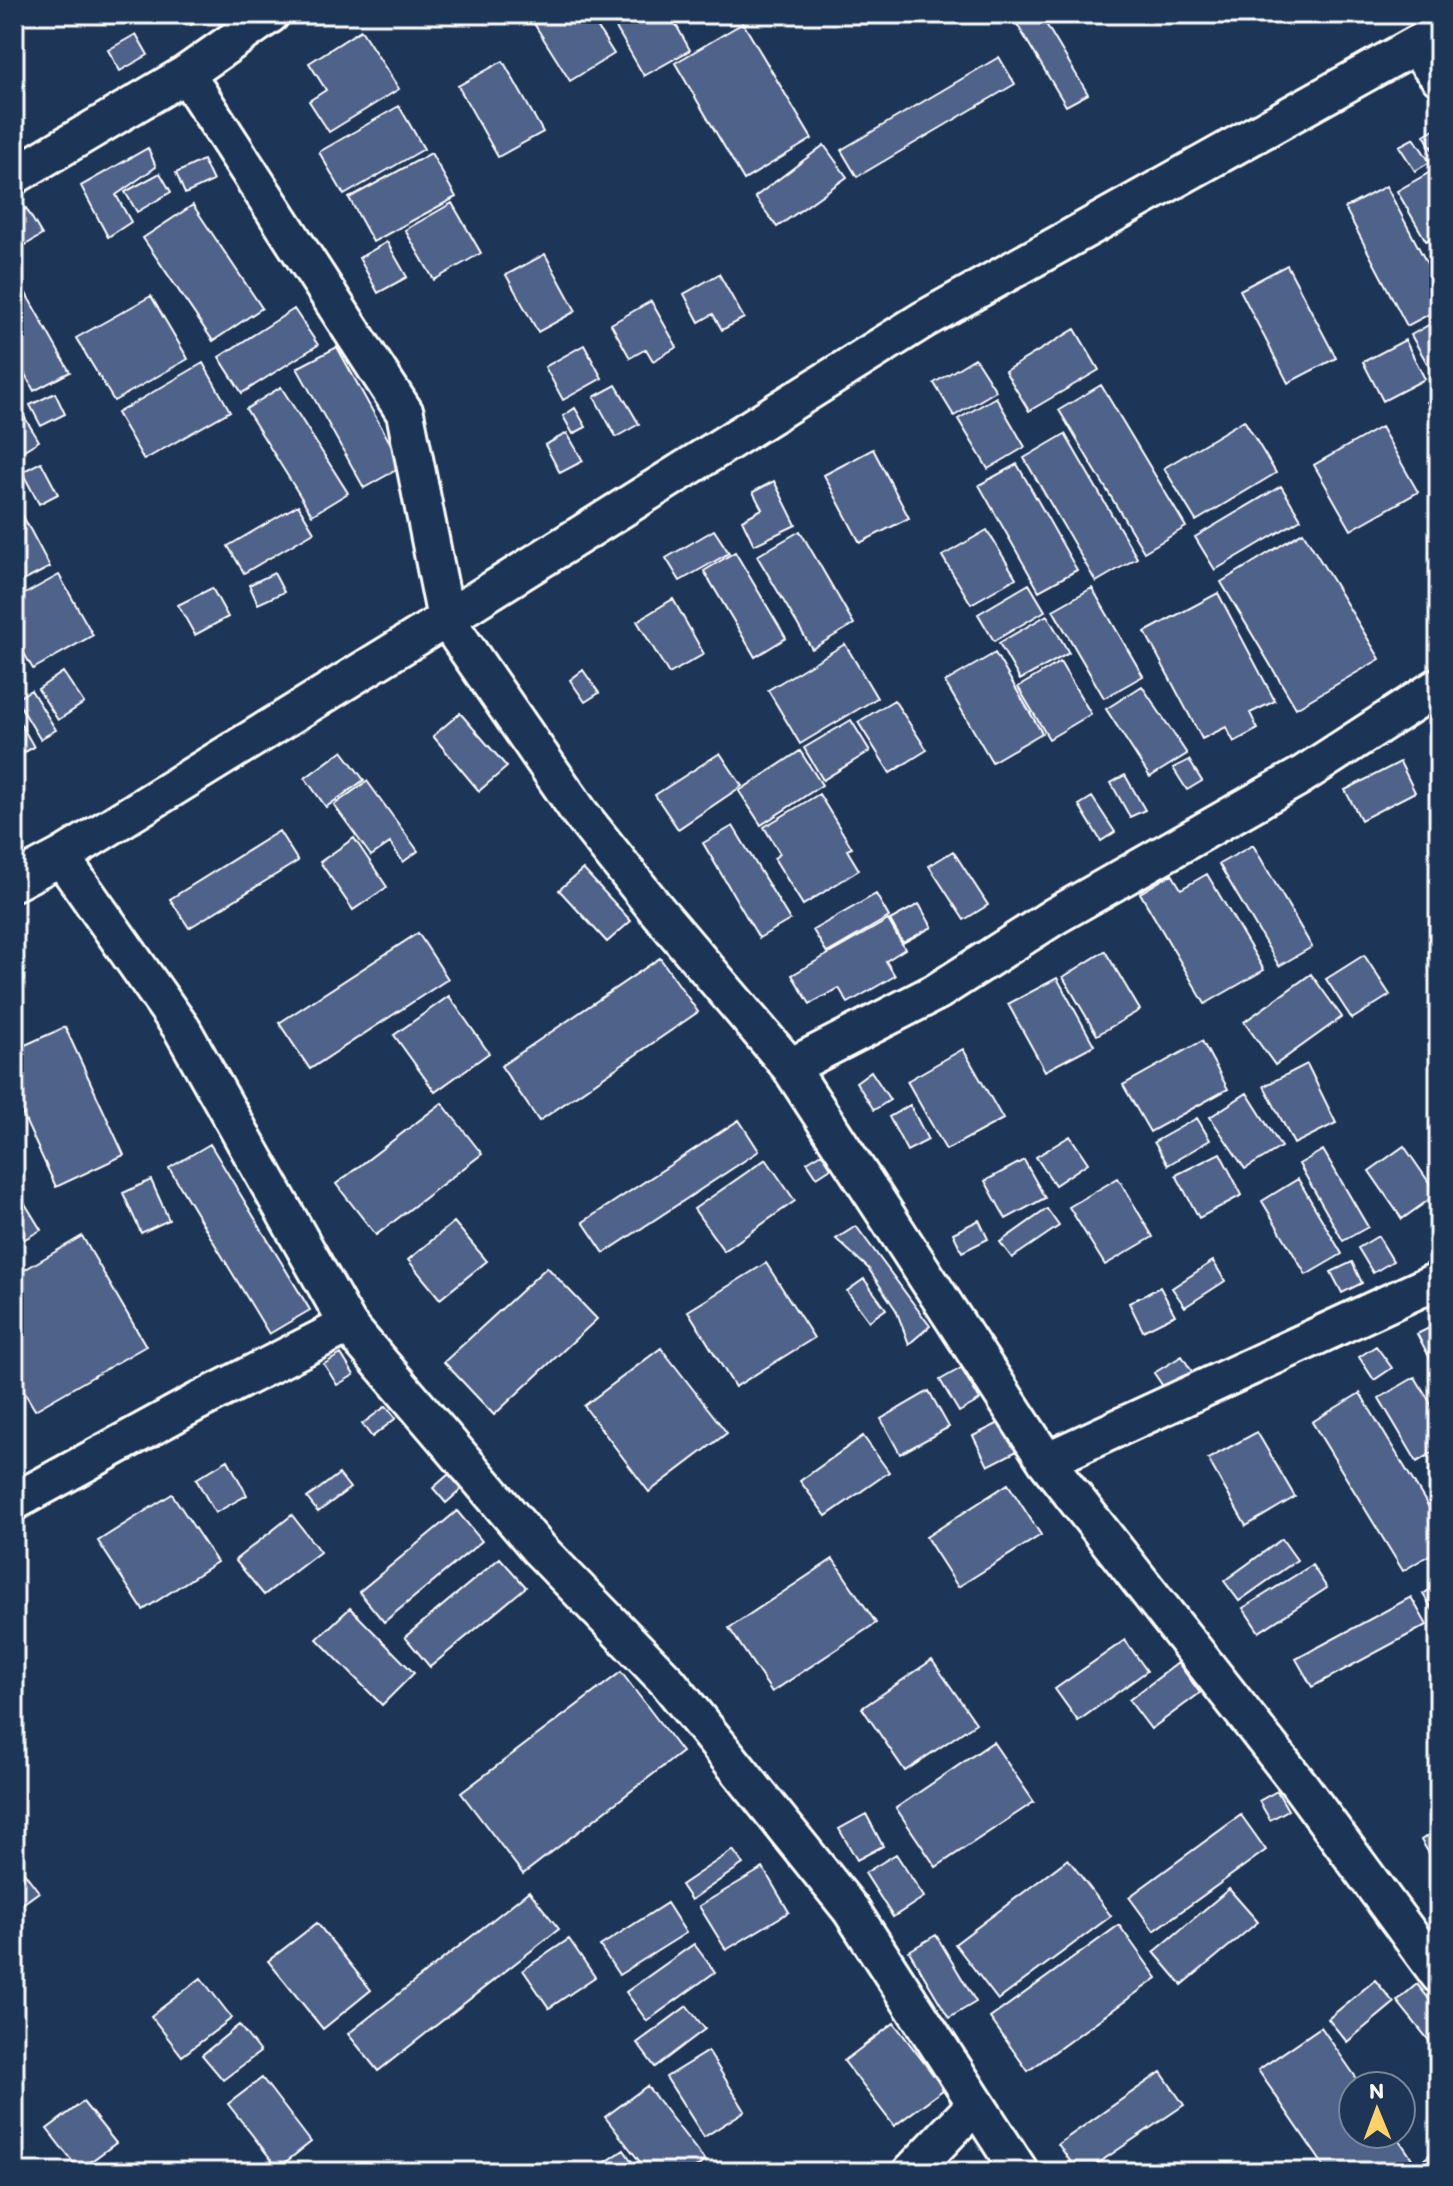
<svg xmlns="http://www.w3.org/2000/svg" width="1453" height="2186" font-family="Itim,sans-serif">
	<rect width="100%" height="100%" fill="#1d3557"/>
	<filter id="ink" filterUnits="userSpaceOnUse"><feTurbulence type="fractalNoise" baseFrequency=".0125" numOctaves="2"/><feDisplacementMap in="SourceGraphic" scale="16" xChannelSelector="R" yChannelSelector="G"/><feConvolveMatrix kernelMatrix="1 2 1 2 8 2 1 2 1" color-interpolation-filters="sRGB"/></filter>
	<g filter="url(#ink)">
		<path fill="#50628a" stroke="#fff" stroke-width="2" d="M185,14H212L191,25Z
			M528,14H589L614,54L570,81Z
			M608,14H670L690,50L644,76Z
			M1035,14H1040L1088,94L1066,106L1017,24Z
			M743,23L812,139L744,180L675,63Z
			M361,30L399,89L329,132L309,101L326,90L309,63Z
			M136,34L148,55L120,71L108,50Z
			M999,57L1015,84L857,177L841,150Z
			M503,61L543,132L498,157L458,86Z
			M399,106L424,149L344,195L319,152Z
			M1439,126V160L1424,135Z
			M1414,138L1430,162L1415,171L1399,146Z
			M824,145L847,177L777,227L755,197Z
			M148,148L156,167L116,195L131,222L108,237L81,186Z
			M431,153L456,197L373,242L349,198Z
			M203,160L213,181L185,194L176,173Z
			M1439,167V234L1426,241L1397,191Z
			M160,173L171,192L137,212L125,192Z
			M1386,186L1439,286V309L1407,326L1345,208Z
			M452,203L481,253L434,280L405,230Z
			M193,205L262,308L213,341L143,238Z
			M26,208L42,235L17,250L14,244V215Z
			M387,242L407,277L378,293L359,258Z
			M545,254L576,311L538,332L506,275Z
			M1287,265L1336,358L1288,383L1240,290Z
			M719,274L744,318L722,330L713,314L699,322L684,294Z
			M19,281L70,372L34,391L14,354V284Z
			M151,296L188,359L114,401L76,338Z
			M651,301L677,347L653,361L646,349L630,358L611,324Z
			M294,309L318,345L242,393L219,357Z
			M1439,319V368L1432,372L1411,335Z
			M1075,329L1099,370L1029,411L1005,371Z
			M1405,340L1425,379L1383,401L1363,362Z
			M584,345L602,378L563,400L545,367Z
			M337,347L403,466L364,488L297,368Z
			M975,358L996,391L954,416L934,383Z
			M203,363L230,411L144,460L117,413Z
			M616,385L639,424L616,437L594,397Z
			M1101,385L1186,527L1144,552L1059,410Z
			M281,387L348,493L312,515L246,409Z
			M55,393L65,414L41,426L30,405Z
			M1439,394V420L1427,402Z
			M996,397L1025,447L988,469L958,419Z
			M14,400L39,441L14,456Z
			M575,408L586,427L573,434L563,416Z
			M1244,420L1276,473L1196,521L1164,468Z
			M1381,427L1418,492L1351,530L1314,465Z
			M567,433L583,461L560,473L545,445Z
			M1065,434L1137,558L1096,582L1024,458Z
			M873,449L909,518L860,543L824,475Z
			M41,462L58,494L39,504L22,472Z
			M1017,464L1077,570L1039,591L979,485Z
			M774,481L796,525L754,545L742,520L762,509L753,492Z
			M1281,486L1301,519L1215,570L1195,537Z
			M14,499L50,567L14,586Z
			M298,505L314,532L244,573L228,546Z
			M714,530L729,553L680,581L666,558Z
			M987,530L1016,578L971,604L942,556Z
			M800,531L854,624L812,649L757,556Z
			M1303,532L1380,659L1296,708L1221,582Z
			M735,552L786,638L755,657L704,571Z
			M274,573L284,592L258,604L249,585Z
			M59,575L93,635L33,669L14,636V600Z
			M1029,584L1045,611L994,641L978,614Z
			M212,588L228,617L195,635L178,605Z
			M1092,588L1143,676L1104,698L1053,610Z
			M1218,593L1275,701L1250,713L1258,729L1234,742L1226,727L1202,739L1145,632Z
			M673,599L704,654L669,674L637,621Z
			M1047,615L1069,653L1020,680L999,643Z
			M845,644L877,698L800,744L768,690Z
			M995,653L1042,733L992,762L945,682Z
			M1060,662L1091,714L1049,739L1018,687Z
			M583,670L599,693L585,702L570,680Z
			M63,672L84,703L58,720L38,689Z
			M1142,686L1187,754L1150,777L1106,709Z
			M31,690L56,730L40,739L16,699Z
			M894,700L927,750L890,773L858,722Z
			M460,713L507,767L479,791L433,736Z
			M15,714L34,747L14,758V715Z
			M851,720L870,751L823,780L804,748Z
			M342,751L364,780L326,807L305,778Z
			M800,751L822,785L761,825L739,791Z
			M720,753L742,786L678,829L655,795Z
			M1189,760L1202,781L1187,790L1173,768Z
			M1400,762L1415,792L1361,820L1345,790Z
			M1125,775L1145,810L1130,817L1111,783Z
			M367,781L418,851L403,862L390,843L371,856L334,805Z
			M819,794L852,848L847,850L859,870L803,905L774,858L780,854L764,827Z
			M1092,797L1115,832L1101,841L1079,805Z
			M733,826L790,920L759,938L703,843Z
			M279,831L298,861L189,928L170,899Z
			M354,838L387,887L353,910L320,862Z
			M1253,845L1312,947L1279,966L1219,864Z
			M953,851L988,905L964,920L929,866Z
			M583,869L631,921L607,942L559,890Z
			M1172,874L1181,889L1207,874L1264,970L1205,1004L1140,893Z
			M876,894L889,917L827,953L813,930Z
			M919,904L932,927L903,943L890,920Z
			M888,920L905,949L886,961L895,976L848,1003L839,988L810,1004L792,975Z
			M418,933L448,979L310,1069L279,1023Z
			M1105,951L1140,1010L1097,1035L1063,977Z
			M1364,955L1390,995L1352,1019L1326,979Z
			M660,958L698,1012L539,1121L501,1066Z
			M1311,974L1342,1017L1275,1065L1244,1022Z
			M1057,978L1094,1045L1045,1071L1008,1004Z
			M449,996L489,1053L435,1092L394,1035Z
			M65,1027L124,1155L56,1187L14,1096V1050Z
			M1202,1041L1228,1089L1150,1132L1123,1085Z
			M963,1049L1003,1119L946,1150L907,1081Z
			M1307,1064L1336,1123L1294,1144L1264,1086Z
			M871,1071L890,1100L874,1110L856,1082Z
			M1247,1093L1281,1147L1245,1169L1210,1117Z
			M442,1103L482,1154L376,1235L336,1184Z
			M910,1105L928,1140L907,1151L889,1117Z
			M1197,1118L1210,1140L1168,1165L1154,1142Z
			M739,1120L759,1151L604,1253L583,1222Z
			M1070,1136L1088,1163L1055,1185L1036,1157Z
			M210,1144L310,1310L269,1334L169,1168Z
			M1404,1146L1437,1194L1402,1219L1369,1171Z
			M1323,1150L1368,1227L1343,1241L1299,1164Z
			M822,1153L831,1168L817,1177L807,1162Z
			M1220,1153L1242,1195L1199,1218L1176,1175Z
			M766,1159L795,1201L724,1251L694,1209Z
			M1024,1160L1045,1198L1006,1219L985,1181Z
			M1118,1178L1153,1237L1105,1265L1069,1207Z
			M1298,1179L1342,1254L1306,1275L1262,1201Z
			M151,1180L169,1220L141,1233L123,1193Z
			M24,1202L41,1230L14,1245V1208Z
			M1047,1209L1059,1226L1012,1258L1000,1242Z
			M979,1220L988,1239L962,1252L953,1233Z
			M454,1222L487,1261L440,1299L408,1260Z
			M856,1226L930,1326L909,1344L896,1310L868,1268L836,1239Z
			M82,1236L146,1346L35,1410L14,1375V1276Z
			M1378,1236L1393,1261L1373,1273L1358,1248Z
			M1213,1261L1225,1281L1185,1307L1172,1288Z
			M1352,1262L1362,1283L1342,1293L1331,1272Z
			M766,1263L814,1338L735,1387L688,1311Z
			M547,1267L597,1319L494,1415L444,1362Z
			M864,1279L886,1309L869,1321L847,1291Z
			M1160,1287L1175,1315L1143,1331L1129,1303Z
			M1439,1323V1375L1417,1334Z
			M1376,1346L1392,1368L1374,1380L1359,1357Z
			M661,1348L727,1433L649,1492L584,1406Z
			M341,1354L354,1375L337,1385L324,1364Z
			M1182,1356L1196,1378L1169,1395L1154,1373Z
			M961,1368L980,1400L959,1412L940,1380Z
			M1415,1377L1439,1417V1449L1417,1462L1379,1398Z
			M929,1391L949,1427L900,1454L881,1419Z
			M1360,1393L1439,1524V1549L1403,1571L1312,1422Z
			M386,1406L396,1418L372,1437L362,1424Z
			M1003,1421L1017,1451L988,1466L973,1436Z
			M1257,1432L1295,1497L1246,1526L1208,1459Z
			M863,1436L889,1472L826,1516L800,1481Z
			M228,1460L247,1495L215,1513L196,1479Z
			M1439,1466V1488L1429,1471Z
			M339,1474L350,1488L318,1512L307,1498Z
			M449,1474L462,1489L446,1503L433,1488Z
			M1008,1484L1041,1535L958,1587L926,1537Z
			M172,1494L217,1562L143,1610L98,1541Z
			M457,1511L482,1541L384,1622L359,1592Z
			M292,1515L320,1552L264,1595L235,1560Z
			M1282,1539L1297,1560L1239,1601L1224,1581Z
			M500,1558L526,1587L430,1667L405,1637Z
			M833,1559L876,1623L772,1692L729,1628Z
			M1312,1565L1327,1588L1259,1632L1243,1608Z
			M1439,1584V1620L1423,1594Z
			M1411,1597L1427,1625L1312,1687L1296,1659Z
			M350,1608L414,1673L382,1705L317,1639Z
			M1125,1640L1147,1671L1078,1721L1055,1689Z
			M932,1660L976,1723L905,1771L862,1708Z
			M1178,1663L1200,1693L1151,1729L1129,1700Z
			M621,1672L682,1752L523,1874L461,1793Z
			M993,1742L1034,1802L936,1867L896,1808Z
			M1277,1791L1288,1810L1270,1820L1259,1801Z
			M866,1814L883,1846L857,1860L839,1829Z
			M1241,1815L1266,1850L1154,1931L1129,1897Z
			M1439,1828V1870L1421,1840Z
			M733,1850L743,1864L691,1900L681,1885Z
			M896,1854L924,1897L893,1917L865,1873Z
			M14,1859L39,1892L14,1910Z
			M1068,1859L1111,1916L998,2000L955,1944Z
			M763,1868L789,1912L726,1950L699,1906Z
			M1229,1889L1258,1922L1182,1985L1154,1952Z
			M529,1891L559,1929L378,2071L348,2034Z
			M667,1903L686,1933L619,1975L600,1946Z
			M317,1923L371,1990L323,2029L268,1961Z
			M1119,1925L1157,1978L1028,2071L990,2018Z
			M936,1935L976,2002L949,2018L909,1951Z
			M569,1939L595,1977L549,2008L523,1970Z
			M694,1944L715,1972L647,2021L626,1992Z
			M201,1978L232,2018L182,2056L151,2016Z
			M1375,1980L1394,2003L1347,2042L1328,2019Z
			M1417,1984L1439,2011V2053L1397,2001Z
			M687,2006L705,2029L655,2067L637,2043Z
			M894,2023L944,2089L894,2126L844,2061Z
			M239,2025L260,2052L223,2080L202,2055Z
			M1321,2027L1362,2086H1353V2134H1395L1415,2163L1402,2172H1328L1258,2070Z
			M708,2051L745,2111L704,2137L666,2077Z
			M1161,2072L1184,2105L1085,2172H1078L1058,2144Z
			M262,2078L311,2142L278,2168L228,2104Z
			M647,2086L705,2161L690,2172H648L605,2117Z
			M83,2102L116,2143L79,2170L47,2129Z
			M624,2150L639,2172H591Z
			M1432,2153L1439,2162V2170L1419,2172L1415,2167Z"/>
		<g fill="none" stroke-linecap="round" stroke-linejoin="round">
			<defs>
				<path id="street" d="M1415,47L1439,77
					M186,74L271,14
					M14,176L186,74L405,413L446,619L579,812L656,909L790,1067L1046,1461L1299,1784L1439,1975
					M61,857L182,1029L348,1325L539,1549L668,1682L851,1910L1020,2172
					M14,882L61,857L446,619L923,320L1439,32
					M790,1067L938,991L1055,916L1299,777L1439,686
					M1046,1461L1439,1280
					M14,1502L195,1403L348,1325
					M911,2172L976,2104"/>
			</defs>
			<use href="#street" stroke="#fff" stroke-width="42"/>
			<use href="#street" stroke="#1d3557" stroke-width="36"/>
		</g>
	</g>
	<rect width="1453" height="2186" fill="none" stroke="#1d3557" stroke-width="48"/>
	<rect x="24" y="24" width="1405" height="2138" fill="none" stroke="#fff" stroke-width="3" filter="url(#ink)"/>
	<g transform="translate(1377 2110) rotate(359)"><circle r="38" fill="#1d3557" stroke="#77869a" stroke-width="2"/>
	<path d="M0-6L14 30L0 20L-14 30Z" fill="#ffd166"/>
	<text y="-12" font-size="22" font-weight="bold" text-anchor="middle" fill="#ffffff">N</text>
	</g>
</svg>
